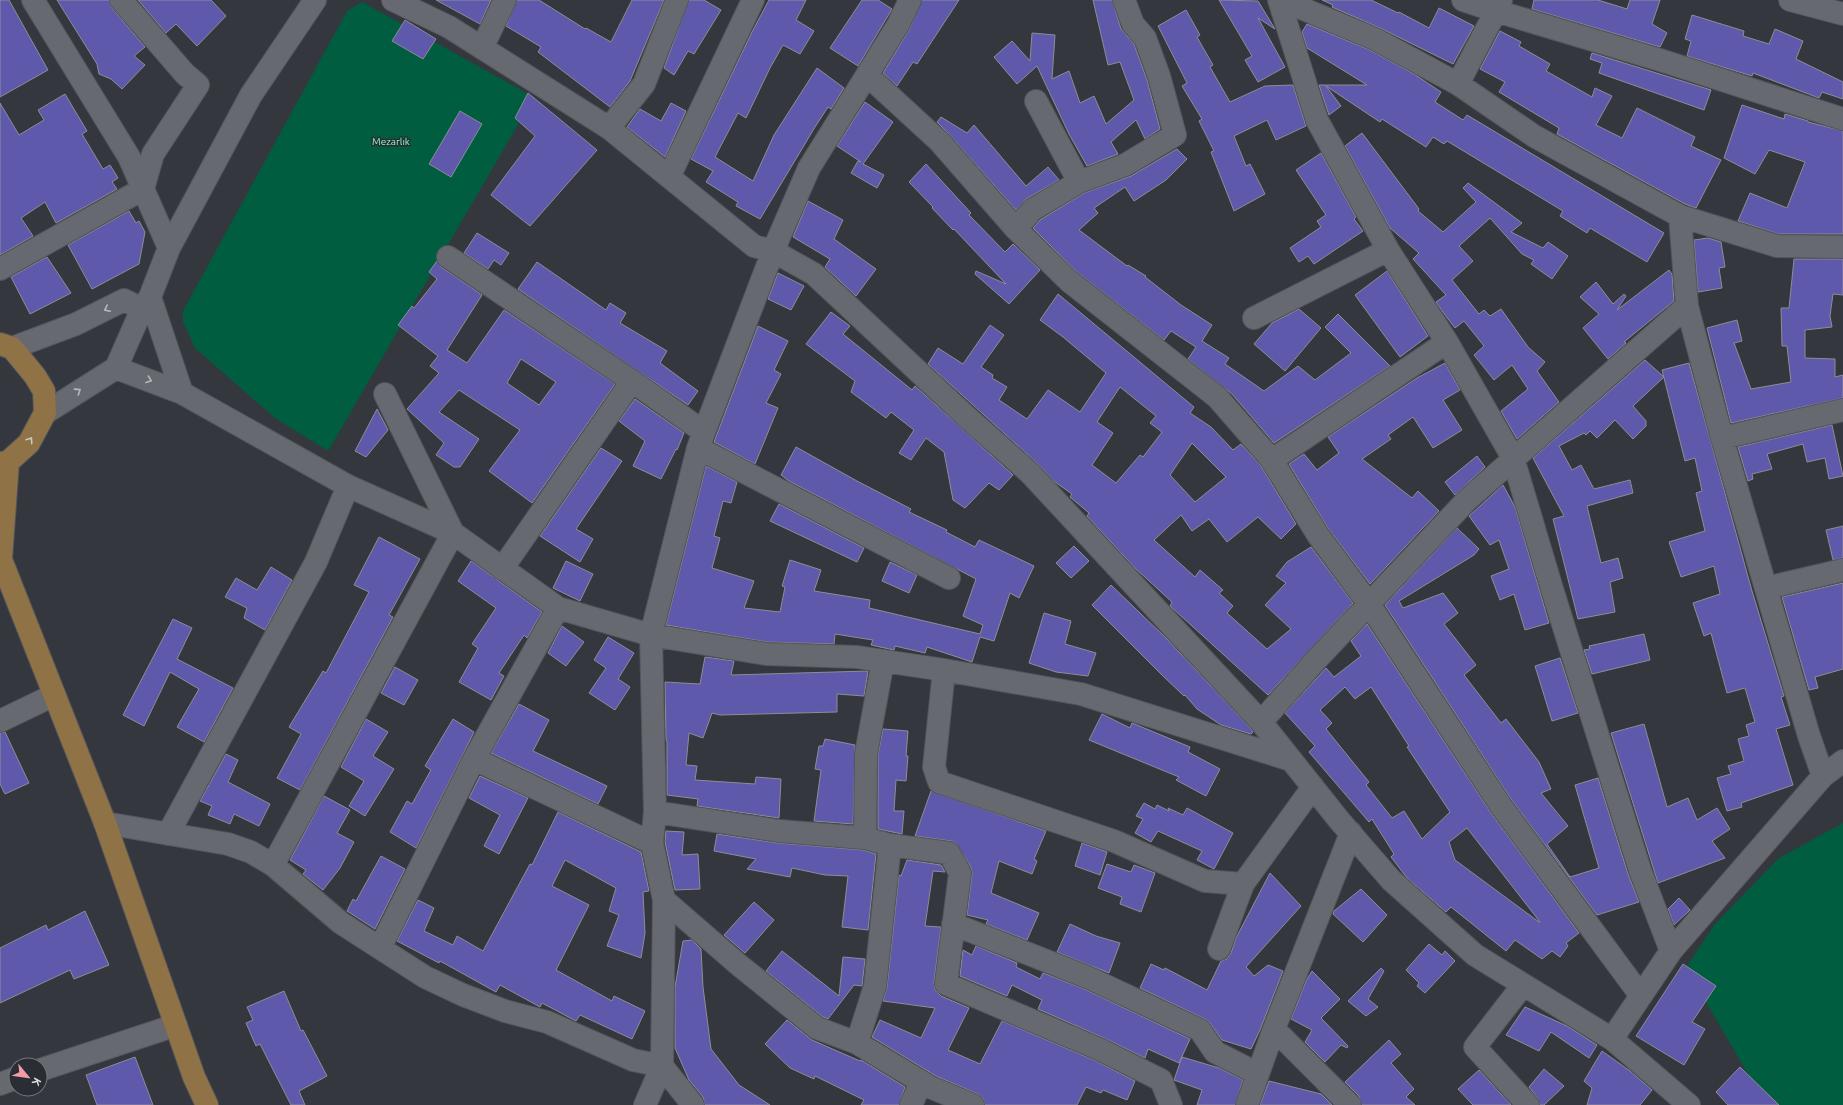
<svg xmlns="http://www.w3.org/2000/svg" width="1843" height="1105" font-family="Ubuntu,sans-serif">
	<rect width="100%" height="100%" fill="#34373d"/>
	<path fill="#005d3f" d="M362,2L534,97L328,451L275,418L195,348L183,322V311L347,11Z
		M1843,823V1105H1766L1713,1014L1685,969L1715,924L1779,858Z"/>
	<path fill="#5f59ab" stroke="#8d8d95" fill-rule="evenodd" d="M0,0H9L48,70L0,97Z
		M57,0H109L112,8L145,47L134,56L145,65L122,89L111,79L99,74L97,64Z
		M138,0H211L226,16L197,46L176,24L166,33Z
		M436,0H491L480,24Z
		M517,0H539L585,29L586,28L611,42L632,0H664L630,81L610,107L538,52L541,47L506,26Z
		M689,0H704L721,10L694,54L688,51L674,75L664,68Z
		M769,0H806L796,20L814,31L800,54L783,45L770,68L746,118L738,113L715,157L753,181L774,135L817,68L844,88L831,109L828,107L815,127L760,219L736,206L738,202L706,182L713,171L691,159L752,32Z
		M862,0H878L892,9L858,66L830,48Z
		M922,0H959L917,64L913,62L897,86L883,73L909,30Z
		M1093,0H1112L1121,29L1134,44L1147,80L1160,129L1145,139L1136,120L1111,142L1118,154L1087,166L1069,134L1037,66L1017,84L994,57L1012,41L1030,61L1032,33L1055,35L1052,79L1069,71L1080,103L1094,96L1106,124L1134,100L1120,62L1108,65Z
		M1219,0L1258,1L1275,29L1258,18L1285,67L1258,82L1245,60L1252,56Z
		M1322,0H1371L1398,13L1399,12L1429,28L1439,8L1474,26L1453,64L1380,28L1332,7L1333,5Z
		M1534,0H1598L1627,9L1630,0H1660L1652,24L1667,33L1660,47L1532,9Z
		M1186,10L1200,35L1197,37L1213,65L1210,67L1230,102L1265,86L1293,85L1306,126L1276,140L1267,120L1234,136L1246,166L1250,164L1265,194L1234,211L1211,152L1214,151L1199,121L1202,119L1182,86L1187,83L1158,26Z
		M1692,15L1744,31L1743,36L1769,44L1775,29L1803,41L1796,59L1843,82V99L1822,92L1819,98L1753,73L1752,76L1687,56L1691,41L1685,39Z
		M405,20L436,39L423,59L392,41Z
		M1307,24L1370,50L1414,74L1441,92L1435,102L1463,120L1467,115L1664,233L1647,262L1590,228L1587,233L1560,216L1563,211L1447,141L1444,144L1433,137L1426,147L1382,119L1380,122L1326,86L1341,106L1329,115L1319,85H1367L1307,48L1302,32Z
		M1500,31L1521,42L1519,46L1550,64L1546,71L1592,97L1595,88L1612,96L1596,125L1622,138L1637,108L1695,137L1691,146L1721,160L1696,208L1685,204L1557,134L1559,128L1499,92L1505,82L1480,69Z
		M1592,53L1711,90L1704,110L1599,73L1602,63L1590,59Z
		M528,93L597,150L530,226L491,195L535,136L515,118Z
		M65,94L87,131L82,134L103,169L110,165L118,178L112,182L117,189L56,223L45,202L21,218L33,236L0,255V103L19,135L44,120L38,110Z
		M865,102L893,122L863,164L884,175L877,188L851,173L858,161L861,162L837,146Z
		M671,103L686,111L665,157L627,127L640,109L661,121Z
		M1742,105L1784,119L1785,114L1808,121V122L1843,131V234H1779L1738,221L1750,193L1787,208L1805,162L1769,150L1755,174L1724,158Z
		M460,111L482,124L451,177L429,164Z
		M941,117L967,133L974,125L1026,186L1048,167L1059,180L1026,199L1016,210L949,134L937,122Z
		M1362,133L1419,209L1418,211L1443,232L1476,202L1463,188L1468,183L1522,223L1511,232L1543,248L1548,242L1568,256L1552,279L1531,264L1534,260L1522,254L1490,218L1459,246L1473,261L1452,280L1479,314L1484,310L1490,316L1501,309L1528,347L1545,362L1537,371L1559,402L1517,439L1501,411L1528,389L1512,365L1494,380L1474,355L1484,346L1464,321L1455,328L1445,315L1436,302L1446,295L1413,259L1419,253L1390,228L1345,146Z
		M1177,149L1187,159L1166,180L1134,201L1125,187L1094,208L1098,213L1079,230L1127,266L1128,265L1146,276L1145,277L1181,305L1212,325L1202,341L1229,358L1225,364L1264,391L1298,366L1315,380L1351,353L1325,327L1338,314L1390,366L1274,443L1232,394L1188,359L1196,347L1171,331L1164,340L1077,272L1033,228L1040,220L1084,193L1131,176Z
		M1321,153L1356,217L1354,219L1363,231L1314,264L1308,256L1299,262L1290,248L1321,227L1317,221L1326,215L1296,170Z
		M926,164L971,213L969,215L1005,252L1013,244L1040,270L1009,304L975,274L976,271L1006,284L954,229L953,230L932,208L933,207L909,182Z
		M808,201L843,220L834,239L876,269L856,296L825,267L830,259L793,237Z
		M129,211L136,223L139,221L145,232L139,264L92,289L68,245Z
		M477,233L509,253L501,265L494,260L488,269L464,253Z
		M1708,238L1721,242L1725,267L1719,268L1722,288L1698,292L1694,240Z
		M47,257L71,293L30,314L11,277Z
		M1794,259H1843V295L1833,294L1830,316L1832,327L1805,330V358L1835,359V377L1843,375V398L1731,423L1707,328L1737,320L1742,341L1734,343L1751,389L1791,382L1787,346H1782L1781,308H1789Z
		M437,261L441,267L482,295L447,350L467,363L504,310L615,384L532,503L489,471L520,430L459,390L439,412L479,439L460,467H454L436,455L444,443L407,409L439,373L430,366L438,356L398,325L412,306L414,308L437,279L429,272ZM521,359L556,382L539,405L507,383Z
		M537,262L606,310L610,303L626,313L620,323L667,351L660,363L698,391L688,405L518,289Z
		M1669,270L1672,274L1674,301L1624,342L1626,343L1608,359L1583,328L1599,314L1580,297L1596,282L1613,304L1624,294L1626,296L1617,310Z
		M1387,271L1428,336L1400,357L1355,295Z
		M778,273L804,286L791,310L768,299Z
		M1058,294L1194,407L1190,413L1211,427L1233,450L1241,444L1261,466L1296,524L1281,539L1258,517L1227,542L1209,519L1192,531L1181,515L1154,540L1195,577L1200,570L1223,590L1219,593L1233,606L1227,613L1267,649L1291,629L1265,605L1286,583L1276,576L1287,562L1311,547L1353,603L1268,695L1170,606L1172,602L1135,568L1087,516L1089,513L1070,497L1072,494L1055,482L1038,464L928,364L938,348L963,364L990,325L1004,335L981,367L993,375L992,378L1007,387L999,400L1027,419L1048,390L1080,412L1106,373L1063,337L1040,320ZM1120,387L1156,416L1150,423L1162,432L1143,457L1140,455L1116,483L1092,465L1113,433L1097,422ZM1192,443L1226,477L1195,502L1170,475Z
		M1299,309L1321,328L1285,371L1254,344L1272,323Z
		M831,312L850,326L843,334L912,390L915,386L1013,475L999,490L989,483L965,508L953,500L944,452L926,438L911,460L899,453L914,430L891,412L886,418L851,392L855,381L806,344Z
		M758,326L788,341L774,370L781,374L766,403L778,408L755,464L714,442Z
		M1645,360L1664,377L1633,406L1646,421V426L1633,439L1615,420L1597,438L1590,431L1586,435L1584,433L1559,446L1572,470L1581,465L1594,489L1630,480L1633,493L1587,506L1601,563L1618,558L1623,578L1610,582L1615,612L1578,619L1553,519L1564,516L1533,458Z
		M1445,363L1460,390L1443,400L1462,430L1433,448L1413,417L1388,435L1391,439L1362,459L1412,498L1418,491L1439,511L1370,584L1328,528L1289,464L1304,454L1317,470L1339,453L1328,437L1417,378Z
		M1689,363L1752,591L1784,696L1781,697L1790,725L1776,729L1793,785L1741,803L1742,807L1727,811L1717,778L1731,774L1728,766L1744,761L1738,739L1749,736L1746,725L1755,722L1745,688L1727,693L1711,633L1704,636L1693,603L1720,594L1714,566L1681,577L1669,542L1705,531L1696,493L1702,491L1695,458L1685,461L1662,370Z
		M635,399L684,433L677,450L676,449L661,479L633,466L645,441L619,421Z
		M377,409L388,430L366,457L355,451Z
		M1832,425L1843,476L1829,479L1825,458L1807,462L1803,444L1767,454L1772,469L1752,474L1753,479L1748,481L1738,447Z
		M796,447L857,481L911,509L909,512L947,530L946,532L975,547L979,540L1034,566L1019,598L1010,593L994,641L980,637L972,662L927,647L925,653L895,646L894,650L871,645L873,640L835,634L834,644L767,642L666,625L706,466L737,482L731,503L723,501L714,536L720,538L712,568L754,581L744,608L780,612L785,587L782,586L790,560L821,570L814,591L870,600L869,608L980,634L983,625L963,616L976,579L789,481L781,475Z
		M601,448L622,461L576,529L593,539L580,562L540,536Z
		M1477,456L1485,467L1455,495L1445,482Z
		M1503,485L1515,507L1549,623L1525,630L1514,594L1500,600L1491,576L1509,569L1499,540L1490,545L1469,516Z
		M779,504L864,548L857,562L770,521Z
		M1843,526V558L1833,560L1826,530Z
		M1457,528L1479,549L1474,555L1399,601L1403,608L1443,593L1458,613L1444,624L1476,665L1464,675L1501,723L1506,719L1539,762L1551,789L1541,793L1568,826L1547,844L1570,877L1599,868L1575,785L1598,778L1628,874L1639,902L1597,915L1511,799L1385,605Z
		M379,537L420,559L389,615L393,617L300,790L277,778L301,734L289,727L323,671L326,673L369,592L354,585Z
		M1074,546L1089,561L1071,578L1056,563Z
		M471,561L542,612L527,638L524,635L499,673L504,676L491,700L459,682L478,648L472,644L496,608L458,581Z
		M566,561L593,574L580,601L553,588Z
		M890,562L917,575L909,593L882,581Z
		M271,567L292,580L265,630L244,618L247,608L225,597L236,578L257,590Z
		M1843,583V669L1815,677L1818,688L1809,690L1782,597Z
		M1111,585L1167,639L1252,730L1253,732L1251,734L1221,725L1197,709L1185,695L1184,696L1162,675L1092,605Z
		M1044,613L1071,621L1065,644L1096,653L1088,676L1056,672L1029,663Z
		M173,619L192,628L177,659L233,688L204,742L177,727L199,689L170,672L144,726L123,715Z
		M1367,624L1491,813L1579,933L1566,943L1568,946L1560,957L1552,951L1542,959L1515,940L1506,951L1451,907L1446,912L1407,878L1391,857L1394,854L1372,819L1369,822L1309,752L1315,746L1285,713L1326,668L1334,677L1361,656L1351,641ZM1345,687L1355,699L1371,687L1409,746L1407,747L1450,812L1422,839L1404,811L1392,818L1366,785L1369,782L1326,729L1332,723L1320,710ZM1467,828L1540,922H1539L1455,860L1449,842Z
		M562,626L584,642L566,666L548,653Z
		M1644,634L1650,660L1592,674L1584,650L1590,649L1589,646Z
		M608,637L634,653L618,679L630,687L615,710L589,693L606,668L594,660Z
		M705,657L734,661L731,675L868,671L864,696L837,694V712L720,715L712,713L703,738L689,733L686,765L697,766L695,780L755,784L756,777L781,779L779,818L697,806L698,799L667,795V741L666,740L665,682L700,684Z
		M1560,658L1578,713L1552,721L1535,666Z
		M395,667L418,680L404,705L381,693Z
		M519,704L549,720L533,751L607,786L598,804L491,753Z
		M1102,714L1130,728L1132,723L1190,747L1188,752L1220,769L1206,796L1176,780L1179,777L1089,740Z
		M366,719L388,732L373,756L394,769L365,816L349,806L364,781L341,767Z
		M453,719L474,732L416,848L390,832L407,801L412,804L431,770L425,766Z
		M1644,724L1667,807L1688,798L1697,820L1717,808L1730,829L1712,841L1725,858L1658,883L1611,733Z
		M883,729L908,731L906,756H908L906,781L896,780L894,811H904L902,834L878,829V755Z
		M5,732L29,783L5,794L0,784V733Z
		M825,739L855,745L853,824L814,821L821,770L815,769L819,746H823Z
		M226,754L238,760L228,782L270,804L259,826L234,814L230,824L208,815L212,806L200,801Z
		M480,776L528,798L499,854L484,846L500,815L469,798Z
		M931,791L1046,831L1034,859L1037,861L1032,874L999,861L991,893L1039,913L1027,940L986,924L988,920L967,915L972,874L971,867L956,843L951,841L915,836Z
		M324,796L350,810L337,833L354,842L340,868L323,890L303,874L306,870L290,860Z
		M1144,803L1155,809L1157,805L1169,811L1168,808L1183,815L1187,808L1233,833L1214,869L1197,860L1202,851L1158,831L1151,842L1135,833L1143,819L1136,816Z
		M558,812L641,852L649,891L643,892L645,933L641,958L607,946L619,915L609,911L616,888L565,860L552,886L589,905L556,970L612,1001L614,996L645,1011L632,1039L580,1015L576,1021L542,1003L540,1007L500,985L496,992L440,961L439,963L397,941L418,900L434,908L424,931L453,945L457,936L483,951L530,864L532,865Z
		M666,831L684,832L682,855L698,854L700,889L675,890L665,842Z
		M717,834L778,843L863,850L876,854L868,930L842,927L848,876L825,875L792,868L790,877L747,869L756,859L714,851Z
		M1082,843L1107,852L1100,875L1075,866Z
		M381,856L405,869L375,929L347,911L353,899L356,901Z
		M907,860L941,865L945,872L933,871L925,926L941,927L934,982L935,990L941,996L969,1008L948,1050L980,1064L1002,1021L1094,1060L1135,1081L1127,1100L1103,1090L1101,1093L1086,1087L1077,1105H985L983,1098L978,1094L936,1076L872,1037L880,1020L921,1038L935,1008L883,1001L887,987L899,875L901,876Z
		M1107,864L1131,872L1134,865L1155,873L1141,912L1120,904L1122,897L1098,888Z
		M1270,873L1301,906L1246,967L1254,976L1268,965L1283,971L1260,1030L1251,1049L1222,1040L1210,1023L1205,1019L1140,988L1151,964L1164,970L1165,968L1207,990L1221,961L1227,959L1231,953L1236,938Z
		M1361,889L1387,915L1363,942L1333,914L1334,911Z
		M1679,898L1690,910L1674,925L1668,909Z
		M754,902L774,920L745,953L724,935Z
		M85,911L109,965L74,979L70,970L0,1003V948L46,925L48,930Z
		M1070,924L1096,936L1120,943L1109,973L1057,952Z
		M692,940L701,949L703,987L711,1049L739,1085L770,1105H705L703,1097L689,1080L675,1048V987L683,941Z
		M1429,944L1442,955L1445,951L1455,961L1425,993L1417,986L1419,983L1406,970Z
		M976,946L1017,963L1016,967L1040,979L1043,973L1082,988L1190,1039L1179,1063L1148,1049L1145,1058L1104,1038L1038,1009L1042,1000L1012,985L1007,996L960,976L963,950L972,955Z
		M782,951L839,996L843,957L865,959L862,986L854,985L828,1019L823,1017L766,971Z
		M1683,964L1716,986L1692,1022L1705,1029L1684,1065L1636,1036Z
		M1381,968L1384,971L1368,999L1378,1007L1366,1016L1348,1001Z
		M1312,971L1340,999L1321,1018L1348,1046L1347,1048L1341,1045L1325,1062L1305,1042L1312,1030L1291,1019L1306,981Z
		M284,991L301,1031L303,1030L327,1076L299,1091L305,1105H291L260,1044L256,1046L246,1023L253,1020L247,1007Z
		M1525,1007L1567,1026L1597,1045L1589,1058L1551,1032L1539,1051L1506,1035Z
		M787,1020L812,1040L860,1061L861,1060L905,1087L899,1105H861L864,1100L815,1076L814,1079L790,1068L765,1044Z
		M1389,1040L1401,1054L1391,1063L1414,1089L1406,1097L1415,1105H1362L1359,1096L1345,1082Z
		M1602,1051L1630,1071L1652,1090L1640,1105H1587L1592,1088L1584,1081Z
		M135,1057L153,1105H97L86,1075Z
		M1182,1057L1219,1068L1243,1080L1235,1105H1197L1202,1090L1174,1080Z
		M1740,1067L1779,1105H1728L1716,1092Z
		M1544,1069L1564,1086L1544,1105H1540L1537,1097L1529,1087Z
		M1479,1070L1511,1105H1473L1458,1089Z
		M1269,1081L1321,1094L1332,1105H1260Z"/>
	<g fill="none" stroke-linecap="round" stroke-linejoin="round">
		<defs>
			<path id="minor" d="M33,0L129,157L169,248
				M393,0L449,27L609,128L754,246L773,251L814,274L969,419L1030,473L1261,722L1339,820L1391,880L1475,955L1612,1039L1689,1105
				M910,0L898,25L809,168L773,251L698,448L651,635L766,654L857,657L944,670L934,767L939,782L1114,841L1205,881L1243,884L1313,787
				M1279,0L1317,120L1388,250L1447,342L1513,458L1552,589L1640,870L1671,951
				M1282,0L1375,39L1458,84L1534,136L1680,216L1777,246L1843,247
				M1501,0L1496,11L1660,60L1843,119
				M1790,0L1843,14
				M482,48L505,0
				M867,75L940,142L1016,229L1069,281L1217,397L1271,459L1318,535L1369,604L1501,806L1641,996
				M1458,84L1496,11L1463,0
				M1036,101L1079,182
				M609,128L644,84L677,0
				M669,177L753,0
				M1016,229L1032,210L1079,182L1125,165L1175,135L1159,76L1145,38L1133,24L1124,0
				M448,257L632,381L502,569
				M0,269L143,189L153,154L198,85L185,74L121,0
				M150,297L182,393L348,486L453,533L558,608L651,635L655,812L652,843L664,900L662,1066L645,1105
				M1254,318L1388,250
				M12,348L76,324L124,300L142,309
				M116,368L182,393
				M632,381L704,432
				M45,413L116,368L142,309L150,297L169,248L251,95L315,0
				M1722,438L1843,410
				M698,448L949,578
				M1271,459L1281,454L1447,342
				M1766,588L1843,570
				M944,670L1081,694L1291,760
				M0,721L54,695
				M1261,722L1317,659L1467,500L1687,306
				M474,759L652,843
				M1823,776L1843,761
				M655,812L779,831L865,838L890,845L949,853L960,873L946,984L1099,1049L1161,1080L1171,1105
				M105,823L228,844L251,852L273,865L341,923L425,977L463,995L505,1011L547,1022L633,1060L662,1066L693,1105
				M168,834L316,562L348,486
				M865,838L866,754L883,661
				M890,845L875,986L857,1043L930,1087L973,1105
				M273,865L453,533L385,394
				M664,900L739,965L817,1028L857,1043
				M953,924L1087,977L1200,1030L1215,1052L1258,1074
				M380,948L474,759L558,608
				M1219,949L1243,884
				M1523,985L1475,1047L1528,1105
				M1274,1029L1350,1105
				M1612,1039L1671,951L1823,776L1809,736L1722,438L1687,306L1680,216
				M40,1070L176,1025
				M0,1084L16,1078
				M911,1105L921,1082
				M1247,1105L1274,1029L1351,833"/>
			<path id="major" d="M0,344L12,348L35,376L44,391L45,413L29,443L8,462L0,463
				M0,557L105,823L194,1077L207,1105
				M1,559L8,462"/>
		</defs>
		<use href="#minor" stroke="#53555b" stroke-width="24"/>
		<use href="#major" stroke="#53555b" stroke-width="24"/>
		<use href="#minor" stroke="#666970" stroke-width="22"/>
		<use href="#major" stroke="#8f7245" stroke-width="22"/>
	</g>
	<defs><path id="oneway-chevron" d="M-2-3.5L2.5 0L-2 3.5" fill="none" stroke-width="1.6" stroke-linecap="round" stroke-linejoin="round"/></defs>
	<g stroke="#b6b8bd">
		<use href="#oneway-chevron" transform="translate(107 309) rotate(153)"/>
		<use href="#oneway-chevron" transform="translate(149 380) rotate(20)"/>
		<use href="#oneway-chevron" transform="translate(78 391) rotate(-33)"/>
	</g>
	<use stroke="#ccc7be" href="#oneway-chevron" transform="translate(30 440) rotate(-56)"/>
	<g text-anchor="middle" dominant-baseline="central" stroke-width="3" stroke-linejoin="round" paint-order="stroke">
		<g font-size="10" fill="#8cfcc9" stroke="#2a2d33">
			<text x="391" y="141">Mezarlık</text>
		</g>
	</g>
	<g transform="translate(28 1077) rotate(119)"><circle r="19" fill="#2a2d33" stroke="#73767b"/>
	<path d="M0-3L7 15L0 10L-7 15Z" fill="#f39aab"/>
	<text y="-6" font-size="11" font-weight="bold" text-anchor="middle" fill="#e1e3e7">K</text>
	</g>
</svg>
